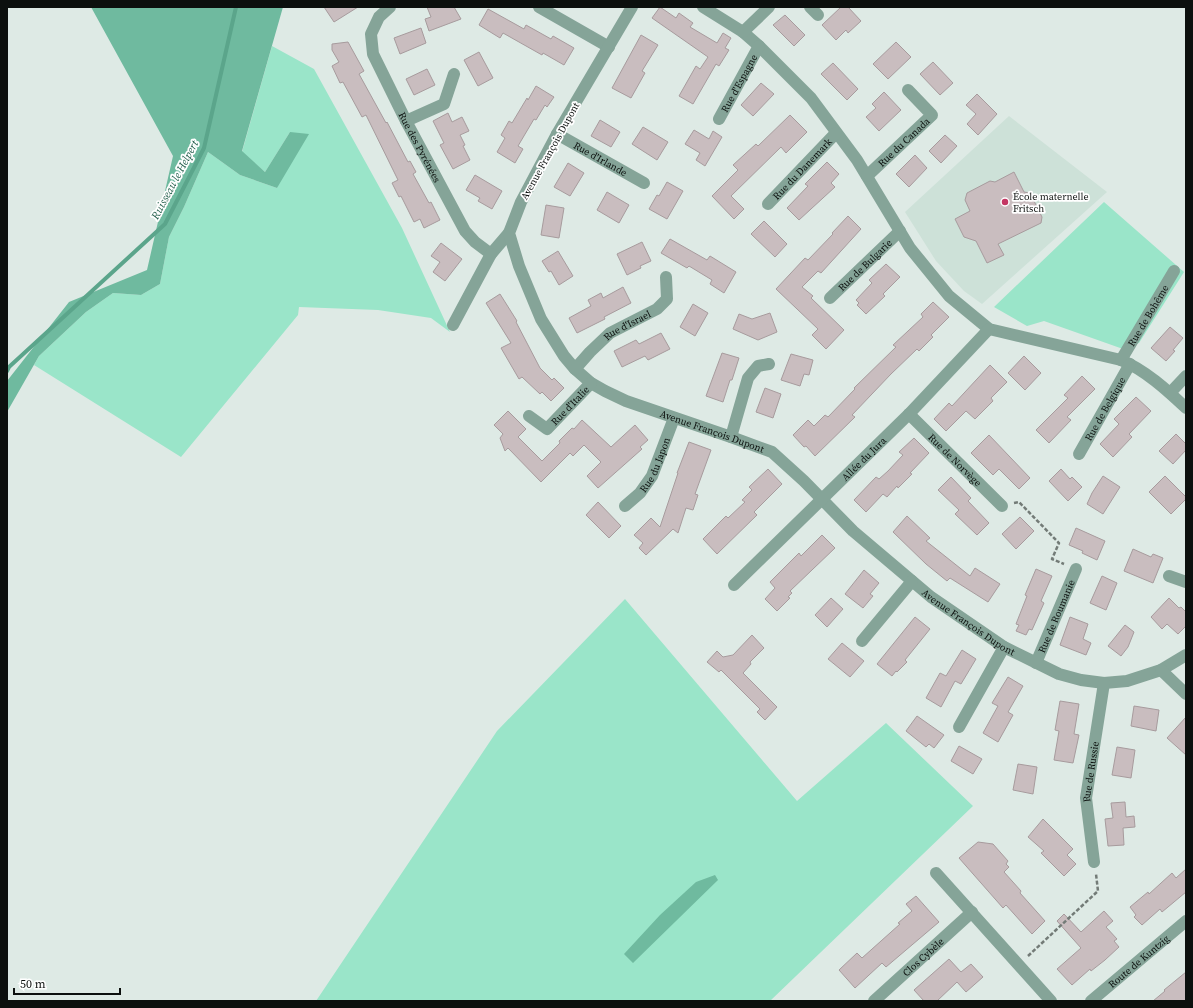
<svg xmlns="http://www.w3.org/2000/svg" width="1193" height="1008" font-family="'Source Serif 4',serif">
	<rect width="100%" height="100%" fill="#deeae5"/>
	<path fill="#cde1d8" d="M1009,116L1107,192L982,304L964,291L936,261L905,212Z"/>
	<path fill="#9ae5c9" d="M272,46L314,69L402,228L450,332L431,318L378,310L299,307L298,315L181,457L34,365L39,356L86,312L113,293L141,295L160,284L169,237L184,207L208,152L240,175L277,188L290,132L265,172L242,152Z
		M1104,202L1184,272L1139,343L1123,349L1044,321L1027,326L994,307Z
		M625,599L797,801L886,723L973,806L770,1001H316L497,731Z"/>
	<path fill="#6fba9f" d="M91,7H283L242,151L265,172L290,132L309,134L277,188L240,175L208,152L184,207L169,237L160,284L141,295L113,293L86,312L39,356L7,412V381L69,302L147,270L173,156Z
		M715,875L718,880L633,963L624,954L660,915L696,882Z"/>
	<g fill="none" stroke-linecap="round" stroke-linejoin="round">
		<path stroke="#5ba58b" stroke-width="4" d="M7,371L9,367L165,224L204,148L236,7"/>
	</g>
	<path fill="#c9bdbf" stroke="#a79b9d" d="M324,7H358L334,22Z
		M427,7H454L461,19L429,31L425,19L431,17Z
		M660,7L676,18L679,13L693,23L690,27L717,43L723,33L731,38L725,48L729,50L719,66L716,64L693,104L679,96L696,66L700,69L708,57L652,18Z
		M841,7H848L861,21L848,33L846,30L836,40L822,25Z
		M488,9L524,29L526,25L551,39L553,36L574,48L564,65L543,53L542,55L503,33L500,38L479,25Z
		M785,15L805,35L794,46L773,25Z
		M421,28L426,43L400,54L394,38Z
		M641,35L658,45L642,71L645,73L631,98L612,88Z
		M348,42L364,71L359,74L386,123L387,122L408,162L410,161L416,172L413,174L429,203L431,202L440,220L424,228L420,219L414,222L401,196L399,197L392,183L398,180L366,115L362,117L343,82L340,83L332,66L339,62L332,50V44Z
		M896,42L911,57L888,79L873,64Z
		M479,52L493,78L478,86L464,60Z
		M933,62L953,83L940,95L920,74Z
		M833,63L858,89L847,100L821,74Z
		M427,69L435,85L414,95L406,79Z
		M761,83L774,94L753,116L741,105Z
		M536,86L554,97L547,107L545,105L536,120L534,119L518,146L523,149L515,163L497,152L505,138L501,135L509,121L512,123L527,98L528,100Z
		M884,92L901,110L879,131L866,117L876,108L872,104Z
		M977,94L997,114L978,135L967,124L976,114L966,105Z
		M448,113L452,122L462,117L469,131L460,135L465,145L463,146L470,160L453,169L440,145L444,143L433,121Z
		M790,115L807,132L786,153L781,147L731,196L744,209L734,219L712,196L738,170L733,165L756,144L758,146Z
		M600,120L620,132L611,147L591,136Z
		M643,127L668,142L657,160L632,144Z
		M694,130L709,139L713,131L722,137L705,166L696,160L700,153L685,144Z
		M945,135L957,146L941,163L929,151Z
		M915,155L927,168L909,187L896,174Z
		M827,162L839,174L831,183L835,187L799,220L787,208L808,186L805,184Z
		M568,163L584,173L570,196L554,187Z
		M1014,172L1024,192L1030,193L1042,217L1041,223L998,244L1004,255L987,263L976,241L964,237L955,219L970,211L965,200L967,193L990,181L995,182Z
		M475,175L502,191L492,209L478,201L480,198L466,190Z
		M667,182L683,191L667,219L649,209L657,195L659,196Z
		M607,192L629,205L619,223L597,210Z
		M546,205L564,208L559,238L541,235Z
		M848,216L861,229L821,273L818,271L802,287L813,296L811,298L844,330L826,349L812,335L818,329L776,289L805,258L808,260L833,234L832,233Z
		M764,221L787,244L775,257L751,234Z
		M670,239L707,260L710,256L736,272L724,293L710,284L712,280L689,266L687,268L661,253Z
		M642,242L651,261L640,266L641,268L627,275L617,254Z
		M441,243L462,259L445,281L433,272L440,262L431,256Z
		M558,251L573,276L559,285L551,271L549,272L542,261Z
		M886,264L900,277L883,294L885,296L866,314L857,305L859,303L856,300L872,283L869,280Z
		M623,287L631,303L604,317L605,319L577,333L569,318L591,306L588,300L601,293L603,298Z
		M500,294L517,321L516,322L540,368L552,380L554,378L564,388L551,401L542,392L540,394L522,377L519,379L501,348L511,343L486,303Z
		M933,302L949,317L931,335L933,337L919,351L917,349L891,374L852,415L855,417L815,456L806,446L804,447L793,435L808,420L814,426L825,415L828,417L855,389L854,388L896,347L893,345L923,317L921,314Z
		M693,304L708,313L695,336L680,327Z
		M770,313L777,332L758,340L733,329L739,314L752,319Z
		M1170,327L1183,338L1173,350L1175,351L1166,361L1151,348Z
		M661,333L670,349L648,360L645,356L622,367L614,351L636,340L639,344Z
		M722,353L739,358L732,380H730L723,402L706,396Z
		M791,354L813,360L809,375L804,374L800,386L781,380Z
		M1024,356L1041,373L1025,390L1008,373Z
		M990,365L1007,382L991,398L993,401L975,419L966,411L946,431L934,419L949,403L952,406Z
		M1082,376L1095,389L1067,417L1071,420L1049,443L1036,430L1068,398L1064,395Z
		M765,388L781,394L773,418L756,412Z
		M1136,397L1151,411L1129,434L1132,437L1113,457L1100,444L1119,424L1114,419Z
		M508,411L526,429L518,437L542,461L560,443L559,441L572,428L574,429L582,420L611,447L635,425L648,440L640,447L642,449L598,488L587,476L601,462L584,445L573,456L570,453L541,482L508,448L505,451L500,438L503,434L494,425Z
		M1176,434L1186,444V450L1173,464L1159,451Z
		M989,435L1030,478L1019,489L999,469L993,475L971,453Z
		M914,438L929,453L910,473L912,474L898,488L897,486L887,497L883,494L866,512L854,500L876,477L879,479L888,471L903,455L899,452Z
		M689,442L711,450L695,494L698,495L693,510L686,508L678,533L673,529L646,555L639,548L643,543L634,535L651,518L660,527L678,473H677Z
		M768,469L782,484L754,512L757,515L717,554L703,539L726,516L728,518L745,502L742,500L752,490L749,487Z
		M1061,469L1070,479L1072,477L1082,487L1068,501L1049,481Z
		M1103,476L1120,487L1103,514L1087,504L1092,493Z
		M1165,476L1186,497V499L1171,514L1149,492Z
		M951,477L971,498L968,501L989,523L977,535L955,514L959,510L938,490Z
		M598,502L621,526L609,538L586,515Z
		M907,516L930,538L926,541L970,576L975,568L1000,584L988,602L950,578L947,581L926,564L893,532Z
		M1020,517L1034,531L1016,549L1002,534Z
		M1076,528L1105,541L1097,560L1082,553L1083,551L1069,545Z
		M822,535L835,548L790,591L792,593L788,597L790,598L777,611L765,599L775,588L770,582L799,553L801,556Z
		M1133,549L1151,557L1153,554L1163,558L1153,583L1124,571Z
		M1036,569L1052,576L1041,601L1044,603L1032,630L1029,629L1026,635L1016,631L1019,625L1016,624L1027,596L1025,595Z
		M864,570L879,583L870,594L873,596L863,608L845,594Z
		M1102,576L1117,583L1106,610L1090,603Z
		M831,598L843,609L827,627L815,615Z
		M1169,598L1179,608L1181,607L1186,612V626L1178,634L1167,624L1162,629L1151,617Z
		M915,617L930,629L905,660L907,662L897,672L896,671L892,676L877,664Z
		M1070,617L1088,624L1083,639L1091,643L1086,655L1060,645Z
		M1125,625L1134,632L1128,647L1121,656L1108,646Z
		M752,635L764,648L750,662L751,664L743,673L777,707L765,720L757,712L760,709L721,670L719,672L707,662L717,651L723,657L733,655Z
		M842,643L864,661L850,677L828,659Z
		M962,650L976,659L961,684L955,681L941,707L926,698L940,673L946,676Z
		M1008,677L1023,686L1008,712L1013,715L998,742L983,733L998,706L992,703Z
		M1060,701L1079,704L1074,734L1079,735L1073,763L1054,760L1059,731L1055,730Z
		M1134,706L1159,710L1156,731L1131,726Z
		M917,716L944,735L934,748L929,744L926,747L906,731Z
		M1186,717V755L1167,738Z
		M959,746L982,759L973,774L951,761Z
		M1117,747L1135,750L1131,778L1112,775Z
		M1018,764L1037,767L1033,794L1013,790Z
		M1125,802L1126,817L1134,816L1135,827L1123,828L1124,845L1108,846L1105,819L1113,818L1111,803Z
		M1043,819L1073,849L1067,855L1076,864L1064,876L1041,853L1044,851L1028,837Z
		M978,842L993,844L1008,861L1006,864L1009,867L1004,872L1021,891L1020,893L1045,921L1032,934L1006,905L1003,908L959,858Z
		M1186,869V892L1162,912L1160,909L1142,925L1134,917L1136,915L1130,907L1148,892L1149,894L1172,873L1176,878Z
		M916,896L939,922L886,967L882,963L855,988L839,970L857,953L862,958L900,924L898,923L912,911L906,904Z
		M1104,911L1113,921L1106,927L1117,939L1114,941L1119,947L1105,960L1091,971L1090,969L1072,985L1057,969L1081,948L1057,921L1064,914L1081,932Z
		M949,959L961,972L971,964L983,977L966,992L957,982L937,1001H924L914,990Z
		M1186,972V1001H1153L1165,991L1164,990Z"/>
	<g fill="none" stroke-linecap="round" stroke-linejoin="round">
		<path stroke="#737b77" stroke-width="2.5" stroke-dasharray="4 2" stroke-linecap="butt" d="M1014,503L1019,502L1059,543L1052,559L1064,564
			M1028,956L1098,891L1096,874"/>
		<g stroke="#85a498" stroke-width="12">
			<path id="s1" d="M390,7L379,17L371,34L373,54L406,121L465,231L475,242L491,254L509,233"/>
			<path d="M539,7L609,47"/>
			<path id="s2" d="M632,7L557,134L521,202L509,233L519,266L541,319L564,356L575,369L591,383L605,391L626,401L731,437L772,452L804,481L853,531L931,597L1004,647L1059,674L1081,680L1104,683L1127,681L1161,670L1186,655"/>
			<path d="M703,7L743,32L759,46L811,98L857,160L910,248L949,296L989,329L1121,360C1145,370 1167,390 1186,408"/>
			<path d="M810,7L818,15"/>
			<path d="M743,32L769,7"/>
			<path id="s3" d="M719,119L759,46"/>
			<path d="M406,121L444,104L454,74"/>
			<path id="s4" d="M557,134L644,183"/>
			<path id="s5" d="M867,176L932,115L908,90"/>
			<path id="s6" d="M768,204L836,133"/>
			<path id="s7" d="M830,298L900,231"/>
			<path d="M453,325L491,254"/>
			<path id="s8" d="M1121,360L1174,271"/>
			<path id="s9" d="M575,369L590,352L610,333L657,309L667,299L666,277"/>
			<path d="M1170,393L1186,376"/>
			<path id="s10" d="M909,414L1002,506"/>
			<path id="s11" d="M529,416L547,429L591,383"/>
			<path d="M731,437L748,378L758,366L769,364"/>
			<path id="s12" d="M1079,454L1130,364"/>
			<path id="s13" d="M625,506L640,493L652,476L674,418"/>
			<path d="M1169,576L1186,582"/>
			<path id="s14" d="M734,585L909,414L989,329"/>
			<path d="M862,641L912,581"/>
			<path id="s15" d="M1036,663L1076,569"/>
			<path d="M1161,670L1186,694"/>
			<path d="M959,727L1004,647"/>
			<path id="s16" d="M1094,862L1086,798L1104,683"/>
			<path d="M936,873L1051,1001"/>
			<path id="s17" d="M874,1001L972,912"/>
			<path id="s18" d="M1091,1001L1186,921"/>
		</g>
	</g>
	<circle fill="#c43663" stroke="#fff" stroke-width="1.5" cx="1005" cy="202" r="4"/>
	<g text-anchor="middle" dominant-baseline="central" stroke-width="3.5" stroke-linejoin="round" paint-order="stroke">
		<g font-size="10" fill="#0c100e" stroke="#fff">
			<text stroke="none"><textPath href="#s3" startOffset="41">Rue d'Espagne</textPath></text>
			<text stroke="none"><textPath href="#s5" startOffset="50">Rue du Canada</textPath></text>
			<text stroke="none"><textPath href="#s1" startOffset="158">Rue des Pyrénées</textPath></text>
			<text transform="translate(550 151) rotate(-61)">Avenue François Dupont</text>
			<text stroke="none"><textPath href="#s4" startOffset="50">Rue d'Irlande</textPath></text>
			<text stroke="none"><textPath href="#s6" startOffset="49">Rue du Danemark</textPath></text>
			<text stroke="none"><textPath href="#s7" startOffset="48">Rue de Bulgarie</textPath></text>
			<text stroke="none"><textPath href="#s8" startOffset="52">Rue de Bohême</textPath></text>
			<text stroke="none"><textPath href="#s9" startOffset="69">Rue d'Israel</textPath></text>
			<text stroke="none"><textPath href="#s11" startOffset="55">Rue d'Italie</textPath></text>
			<text stroke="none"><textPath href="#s12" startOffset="52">Rue de Belgique</textPath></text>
			<text stroke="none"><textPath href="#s2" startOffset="562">Avenue François Dupont</textPath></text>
			<text stroke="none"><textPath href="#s14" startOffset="181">Allée du Jura</textPath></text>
			<text stroke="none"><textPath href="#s10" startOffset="65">Rue de Norvège</textPath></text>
			<text stroke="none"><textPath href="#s13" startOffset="52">Rue du Japon</textPath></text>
			<text stroke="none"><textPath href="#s15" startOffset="51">Rue de Roumanie</textPath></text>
			<text stroke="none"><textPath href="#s2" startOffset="886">Avenue François Dupont</textPath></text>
			<text stroke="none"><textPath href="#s16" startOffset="91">Rue de Russie</textPath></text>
			<text stroke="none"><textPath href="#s17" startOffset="66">Clos Cybèle</textPath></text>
			<text stroke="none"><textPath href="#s18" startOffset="62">Route de Kuntzig</textPath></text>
		</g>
		<g font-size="10" fill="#0c100e" stroke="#fff" text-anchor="start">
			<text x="1013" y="196">École maternelle<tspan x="1013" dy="12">Fritsch</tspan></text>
		</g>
		<g font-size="11" font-style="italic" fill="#28624f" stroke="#fff">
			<text transform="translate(175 180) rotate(-62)">Ruisseau le Helpert</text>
		</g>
	</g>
	<rect width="1193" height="1008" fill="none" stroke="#0c100e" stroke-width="16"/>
	<path d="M14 988v6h106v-6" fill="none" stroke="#0c100e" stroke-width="2"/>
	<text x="20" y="988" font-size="12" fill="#0c100e" stroke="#ffffff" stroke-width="3" paint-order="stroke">50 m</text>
</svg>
